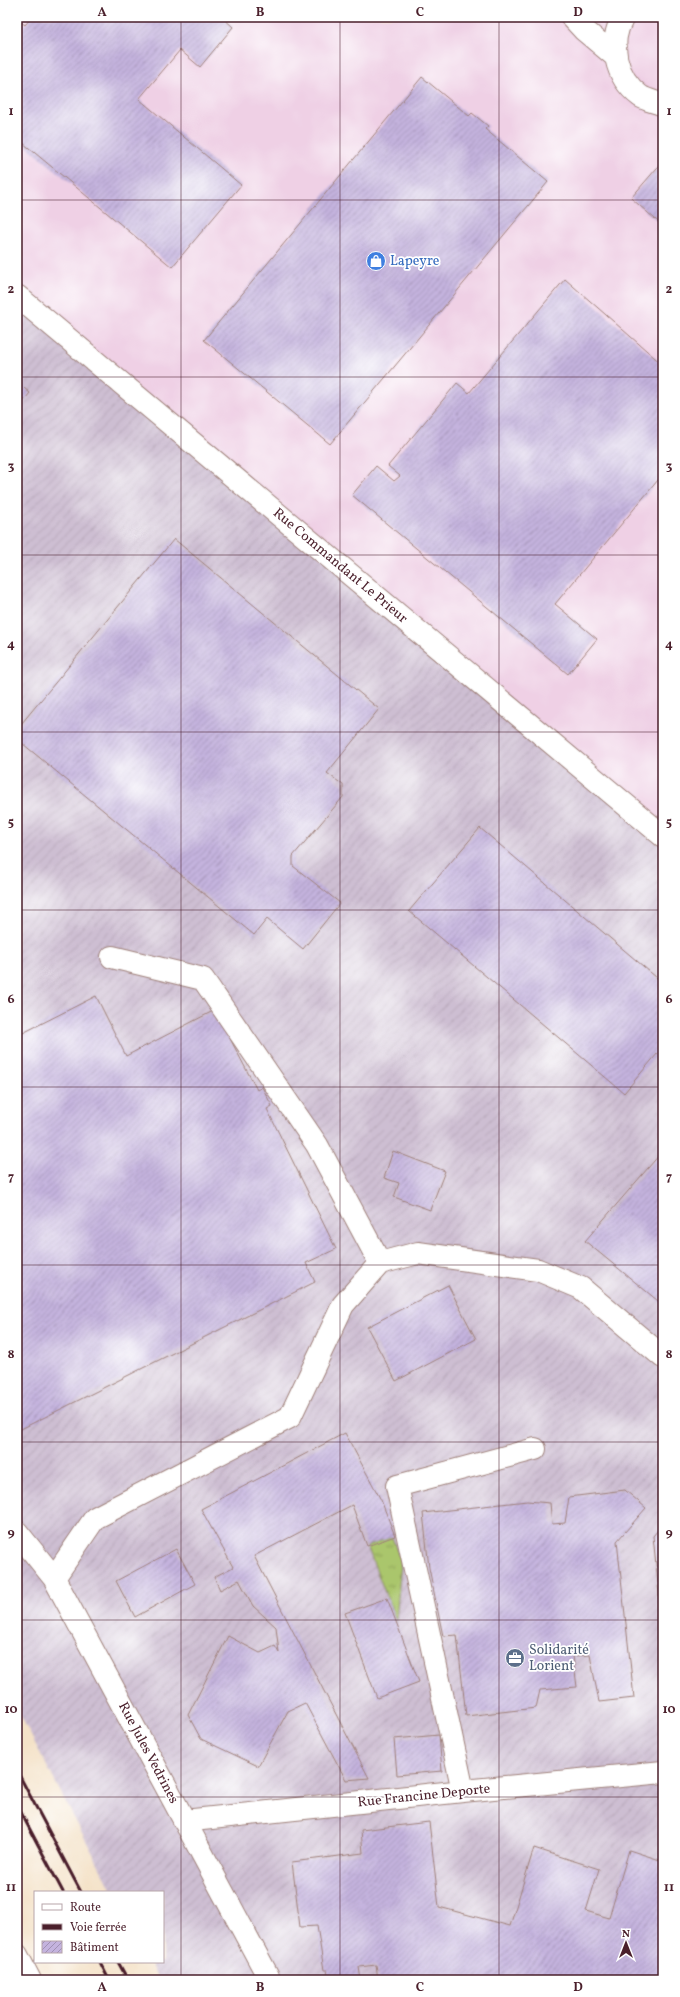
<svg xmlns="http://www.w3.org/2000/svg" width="680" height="1997" font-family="Vollkorn,serif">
	<defs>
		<pattern id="industrial-furrows" width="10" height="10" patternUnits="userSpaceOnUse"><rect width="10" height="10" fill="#cdbed2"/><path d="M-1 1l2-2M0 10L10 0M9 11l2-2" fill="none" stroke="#b2a3b4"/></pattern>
		<pattern id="grass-tufts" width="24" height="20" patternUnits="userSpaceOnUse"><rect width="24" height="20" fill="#aac66c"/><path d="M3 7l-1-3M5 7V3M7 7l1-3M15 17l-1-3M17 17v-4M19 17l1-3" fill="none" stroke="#8ca059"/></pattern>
		<pattern id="building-hatch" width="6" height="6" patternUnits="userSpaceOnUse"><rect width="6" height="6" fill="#c4b3de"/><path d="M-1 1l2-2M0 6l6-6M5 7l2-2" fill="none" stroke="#a191b4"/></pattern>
	</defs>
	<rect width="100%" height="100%" fill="#fff"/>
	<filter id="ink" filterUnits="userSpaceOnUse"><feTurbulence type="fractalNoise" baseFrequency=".025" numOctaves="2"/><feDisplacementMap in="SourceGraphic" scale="8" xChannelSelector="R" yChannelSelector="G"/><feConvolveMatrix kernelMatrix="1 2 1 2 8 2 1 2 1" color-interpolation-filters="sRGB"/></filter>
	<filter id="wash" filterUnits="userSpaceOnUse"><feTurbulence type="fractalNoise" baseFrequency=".012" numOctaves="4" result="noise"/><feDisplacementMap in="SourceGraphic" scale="16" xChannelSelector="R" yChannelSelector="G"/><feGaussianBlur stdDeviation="0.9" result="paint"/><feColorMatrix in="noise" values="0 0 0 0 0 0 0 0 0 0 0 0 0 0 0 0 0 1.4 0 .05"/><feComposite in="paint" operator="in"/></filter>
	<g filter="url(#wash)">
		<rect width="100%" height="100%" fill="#f4e2c8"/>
		<path fill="#efd0e5" d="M17,17H663V836L17,296Z"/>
		<path fill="url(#industrial-furrows)" d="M17,296L663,836V1980H159L149,1962H163V1892H113L17,1709Z"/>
		<path fill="url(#grass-tufts)" stroke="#7a724c" d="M392,1537L401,1562L396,1621L367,1546Z"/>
		<g id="blocks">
			<path fill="url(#building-hatch)" d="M32,17H222L233,27L200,67L180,50L139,99L241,185L172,267L17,138V19L25,25Z
				M422,77L469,116L472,113L488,126L485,129L548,182L330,444L204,340Z
				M663,161V226L631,198Z
				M565,279L663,365V474L555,604L597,639L568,674L352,495L376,466L394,481L400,476L388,466L457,383L469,393Z
				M17,382L30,393L17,409Z
				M174,539L379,709L327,773L343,785V797L293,856V866L340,903L303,949L267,919L254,935L17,739V729Z
				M480,828L663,983V1047L624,1093L409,911Z
				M96,996L126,1056L215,1010L257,1090L262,1087L272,1106L267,1109L336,1249L306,1263L315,1282L17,1431V1036Z
				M393,1151L445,1171L430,1210L394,1197L399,1183L384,1178Z
				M661,1153L663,1155V1305L585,1241Z
				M448,1285L476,1339L396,1381L367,1327Z
				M345,1433L381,1500L395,1536L367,1546L352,1505L254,1556L369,1778L346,1780L305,1703L288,1711L258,1766L201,1739L188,1715L228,1636L260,1653L275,1646L279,1653L276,1627L253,1606L239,1580L220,1590L214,1577L233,1567L201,1509Z
				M625,1490L646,1508L617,1541L634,1698L599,1702L590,1655L573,1656L577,1687L540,1690L536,1708L466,1716L457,1635L443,1636L429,1568L423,1513L527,1501L550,1503L552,1524L565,1523L569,1497Z
				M663,1524V1624H662L653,1536Z
				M176,1549L195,1584L135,1617L116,1581Z
				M387,1598L419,1682L377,1698L345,1613Z
				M439,1735L442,1771L397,1775L394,1739Z
				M429,1822L439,1907L510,1926L534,1848L599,1869L586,1911L609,1918L629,1850L663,1861V1980H378L376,1965L359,1967L361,1980H329L327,1970H324L317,1926L300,1927L292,1862L363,1853L361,1830Z"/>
		</g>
	</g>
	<g filter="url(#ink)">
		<use href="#blocks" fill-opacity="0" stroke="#9f807a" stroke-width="1"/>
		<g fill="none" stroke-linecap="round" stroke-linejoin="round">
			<defs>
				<path id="minor" d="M17,296L663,836
					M112,957L203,979L317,1145L380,1263
					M17,1532L54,1578L270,1980
					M54,1578L95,1518L290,1417L343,1305L380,1263L418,1253L538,1270L581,1288L663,1357
					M463,1791L397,1486L535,1449
					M184,1821L463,1791L663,1772
					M17,1955L30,1980"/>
				<path id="major" d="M572,17L584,30L615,56
					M623,17C608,43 615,77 640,96C646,100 656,102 663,105"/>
			</defs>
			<use href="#minor" stroke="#9f807a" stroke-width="24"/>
			<use href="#major" stroke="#9f807a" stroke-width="24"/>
			<use href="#minor" stroke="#fff" stroke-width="22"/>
			<use href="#major" stroke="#fff" stroke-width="22"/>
			<path stroke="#4a1f2b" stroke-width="3" d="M17,1771L81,1892
				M17,1805L63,1892
				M100,1962L109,1980
				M118,1962L128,1980"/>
		</g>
	</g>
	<path fill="none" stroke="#4a1f2b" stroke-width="1" stroke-opacity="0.55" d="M181,17V1980M340,17V1980M499,17V1980M17,200H663M17,377H663M17,555H663M17,732H663M17,910H663M17,1087H663M17,1265H663M17,1442H663M17,1620H663M17,1797H663"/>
	<defs>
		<symbol id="shop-disc" viewBox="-11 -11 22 22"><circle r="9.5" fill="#3f7fe0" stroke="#fff"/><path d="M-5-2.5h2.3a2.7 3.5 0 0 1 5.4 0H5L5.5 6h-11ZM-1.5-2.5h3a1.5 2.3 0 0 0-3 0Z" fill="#fff"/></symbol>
		<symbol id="office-disc" viewBox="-11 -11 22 22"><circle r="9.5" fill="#5c6f8a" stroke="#fff"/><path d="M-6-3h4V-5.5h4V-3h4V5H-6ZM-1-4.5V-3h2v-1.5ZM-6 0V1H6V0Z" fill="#fff"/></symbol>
	</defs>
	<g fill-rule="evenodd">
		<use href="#shop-disc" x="365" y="250" width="22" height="22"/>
		<use href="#office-disc" x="504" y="1647" width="22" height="22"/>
	</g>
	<g text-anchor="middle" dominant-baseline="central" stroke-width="3.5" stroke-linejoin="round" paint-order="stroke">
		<g font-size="14" fill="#366cbe" stroke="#fff" text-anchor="start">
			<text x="390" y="261">Lapeyre</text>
		</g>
		<g font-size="14" fill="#4a1f2b" stroke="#fff">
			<text transform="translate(340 566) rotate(40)">Rue Commandant Le Prieur</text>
			<text transform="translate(148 1753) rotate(62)">Rue Jules Vedrines</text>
			<text transform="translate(424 1796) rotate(-6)">Rue Francine Deporte</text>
		</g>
		<g font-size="14" fill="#4e5e75" stroke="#fff" text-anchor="start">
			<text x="529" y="1650">Solidarité<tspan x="529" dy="16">Lorient</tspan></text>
		</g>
	</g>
	<rect width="680" height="1997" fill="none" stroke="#fff" stroke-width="44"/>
	<rect x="34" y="1891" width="130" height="72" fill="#ffffff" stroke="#b7a5aa"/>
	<rect x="42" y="1904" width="20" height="6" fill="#ffffff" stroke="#b7a5aa"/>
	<text x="70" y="1911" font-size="12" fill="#4a1f2b">Route</text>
	<rect x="42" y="1924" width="20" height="6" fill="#4a1f2b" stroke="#b7a5aa"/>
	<text x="70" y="1931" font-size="12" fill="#4a1f2b">Voie ferrée</text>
	<rect x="42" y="1941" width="20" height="12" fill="url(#building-hatch)" stroke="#b7a5aa"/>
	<text x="70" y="1951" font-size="12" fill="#4a1f2b">Bâtiment</text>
	<g transform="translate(626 1943)" stroke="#ffffff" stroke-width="3" paint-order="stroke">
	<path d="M0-3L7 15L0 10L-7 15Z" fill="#4a1f2b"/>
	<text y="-6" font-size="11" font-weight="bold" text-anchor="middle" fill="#4a1f2b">N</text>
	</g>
	<rect x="22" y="22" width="636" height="1953" fill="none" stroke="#4a1f2b" stroke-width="1.5"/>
	<g font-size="13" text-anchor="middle" font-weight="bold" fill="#4a1f2b">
		<text x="102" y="16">A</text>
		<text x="260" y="16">B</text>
		<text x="420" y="16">C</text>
		<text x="578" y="16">D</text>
		<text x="11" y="115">1</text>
		<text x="669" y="115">1</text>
		<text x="11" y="293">2</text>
		<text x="669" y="293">2</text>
		<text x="11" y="470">3</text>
		<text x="669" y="470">3</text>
		<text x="11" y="648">4</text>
		<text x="669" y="648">4</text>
		<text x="11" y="826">5</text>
		<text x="669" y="826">5</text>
		<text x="11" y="1003">6</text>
		<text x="669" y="1003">6</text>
		<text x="11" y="1181">7</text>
		<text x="669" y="1181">7</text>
		<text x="11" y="1358">8</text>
		<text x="669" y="1358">8</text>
		<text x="11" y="1536">9</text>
		<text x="669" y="1536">9</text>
		<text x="11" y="1713">10</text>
		<text x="669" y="1713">10</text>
		<text x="11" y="1891">11</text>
		<text x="669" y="1891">11</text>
		<text x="102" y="1991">A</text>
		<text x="260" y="1991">B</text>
		<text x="420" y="1991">C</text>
		<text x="578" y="1991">D</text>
	</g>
</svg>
